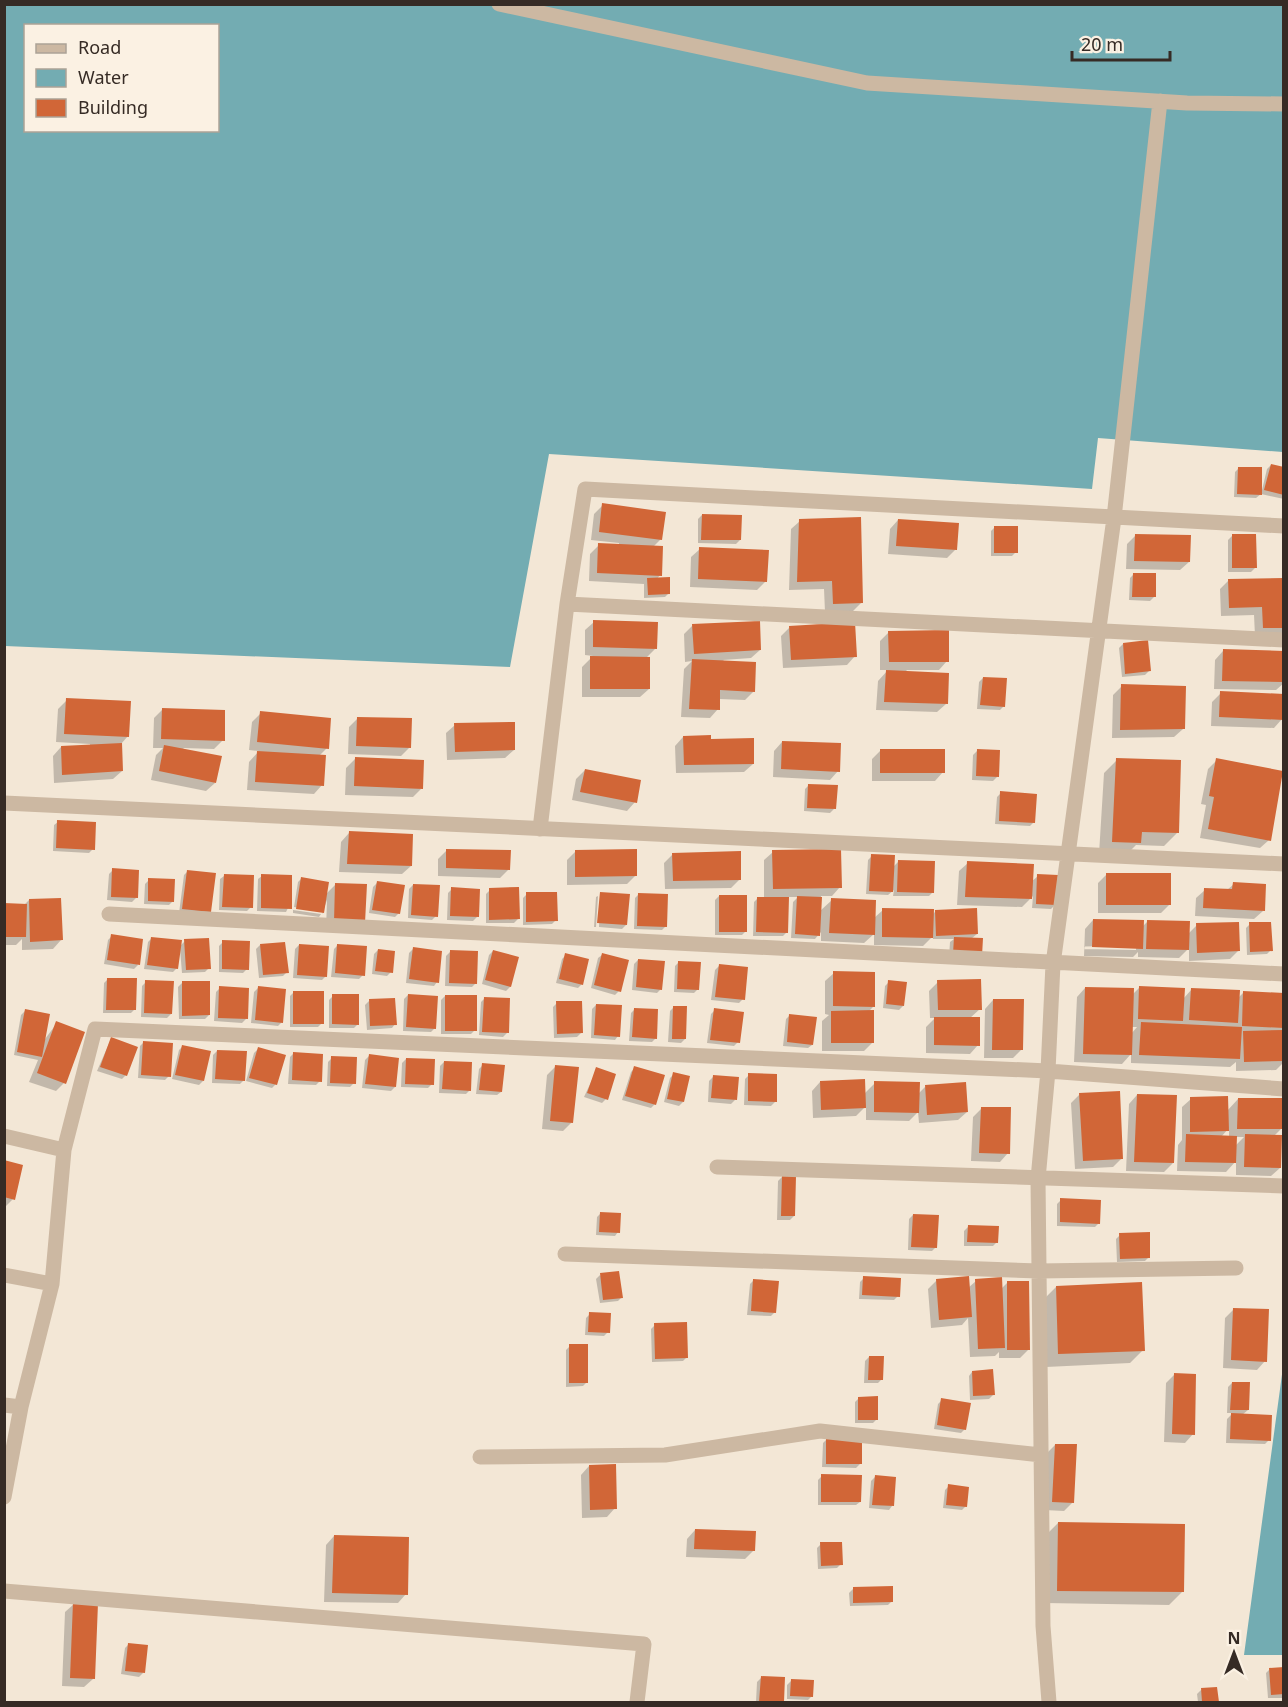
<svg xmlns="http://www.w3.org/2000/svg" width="1288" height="1707" font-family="'Noto Sans',sans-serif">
	<rect width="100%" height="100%" fill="#f3e7d6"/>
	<path fill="#73acb2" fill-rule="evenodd" d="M5,5H1283V452L1098,438L1092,489L549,454L510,667L5,646ZM26,26H218V130H26Z
		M1283,1367V1655H1244Z"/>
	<path fill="#0003" fill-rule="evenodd" d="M1271,465L1284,468V499L1261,494L1256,498L1234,497L1235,472L1239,468L1262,490L1267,469Z
		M603,505L661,539L653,547L660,575L657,579L669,593L665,597L644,598V584L589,581L590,554L599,545L619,546V543L591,540L594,514Z
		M702,515L740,540L736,544L698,543V519Z
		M898,520L956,549L947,558L888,554L890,529Z
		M800,521L862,602L853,611L825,612L824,589L789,590L791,529Z
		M995,527L1016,552L1012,556H991V531Z
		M1136,535L1189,562L1180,570L1126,569L1127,544Z
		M1232,536L1255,568L1251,572H1228V540Z
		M700,549L766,581L757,590L690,587L691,557Z
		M1134,574L1154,597L1150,601L1129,600L1130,578Z
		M1284,579V635L1255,636L1254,615L1221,616L1220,589L1229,580Z
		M594,622L655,649L645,659L649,689L640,697H582V667L593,656L585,655V630Z
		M693,625L760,650L751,658L723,660L754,691L745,700L719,699L718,709L710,718L681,717L684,669L692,661L685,662L684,634Z
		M790,627L855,656L847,665L783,668L781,636Z
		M889,632L947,661L939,670H906L946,704L937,712L876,710L878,681L888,670H880V641Z
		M1123,644L1149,671L1145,675L1122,677L1119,648Z
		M1223,651L1284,652V683L1276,690L1214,689L1215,660Z
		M983,678L1004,706L1000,710L977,709L979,682Z
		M1122,686L1183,729L1174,737L1112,738L1113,695Z
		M1221,693L1282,719L1274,728L1211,726L1212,702Z
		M67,700L128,736L121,744L122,771L113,779L54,783L53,756L61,747L90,746V744L56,742L58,709Z
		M162,710L223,740L214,749L183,748L215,783L206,791L151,780L156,755L163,748H153L154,718Z
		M261,713L327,748L319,756L322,785L314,794L247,790L249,762L259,751L249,750L252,722Z
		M358,718L410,747L401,756L348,754L349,727Z
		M455,725L514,750L505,758L447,760L446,733Z
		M683,737L709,741L753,764L744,772L676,773L675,746Z
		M782,742L838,771L830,780L773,777L774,751Z
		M881,750L943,772L935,781H872V759Z
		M977,751L997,777L993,781L972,780L973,755Z
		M355,759L421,789L413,797L345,795L346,768Z
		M1117,760L1177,833L1164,846L1136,845L1126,855L1099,854L1104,773Z
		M1217,760L1269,840L1260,848L1200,838L1206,805L1201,804L1208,769Z
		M585,770L635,802L627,811L572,800L576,779Z
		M809,785L834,809L830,813L804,811L805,789Z
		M1001,793L1034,822L1030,826L995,824L997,797Z
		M58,822L93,849L89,853L53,851L54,825Z
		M349,833L411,866L402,874L339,872L341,842Z
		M447,850L509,869L500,878L438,876V859Z
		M575,852L636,875L627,884L567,885V860Z
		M773,852L840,887L832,896H821L820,911L832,900L874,918L883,910L932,915L936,911L977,934L949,957L950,942L954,939H933V936L923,946L874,945V934L864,943L821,941V932L815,939L791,938L793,902L798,897H788L787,932L783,936H753L754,902L758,898H764V860Z
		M673,854L740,879L731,888L665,889L664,863Z
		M872,856L893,867L898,862L933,892L929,896H893L894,890L888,895L866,894L868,860Z
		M968,863L1031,882L1038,876L1055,905L1051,909L1032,908L1033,896L1022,907L957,905L959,871Z
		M113,870L136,898L132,902L107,900L109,874Z
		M188,871L210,912L179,913L184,875Z
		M1107,874L1170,904L1161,913H1098V883Z
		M224,876L251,907L247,911L219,910L220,879Z
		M262,876L289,906L286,912L257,911L258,879Z
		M302,878L326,894L336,884L365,886L326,930L327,900L322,914V912L294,907L298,882Z
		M149,880L173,901L169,905L144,904L145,884Z
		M377,883L399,913L395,917L369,913L373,887Z
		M1234,884L1263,911L1254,919L1195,916L1196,898L1205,890H1227Z
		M413,885L436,916L432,920L408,918L409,889Z
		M452,889L477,917L473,921L447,920L448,893Z
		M490,890L518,919L514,923H486V894Z
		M600,893L626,925L622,929L599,927Z
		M527,894L556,920L552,924L523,925V898Z
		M639,894L666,926L662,930L634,929L635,898Z
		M598,896L596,927H594L596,897Z
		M719,896L746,931L742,935H715V900Z
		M29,900L61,940L53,949L22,950V939L16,945H4V905H24Z
		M293,910L321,914L319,917L293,913Z
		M1093,920L1143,926L1148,921L1188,934L1197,925L1238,951L1230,959L1189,961V948L1179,958L1138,957V952L1133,957L1084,956L1085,929ZM1084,946L1136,947V950L1084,949Z
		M1250,924L1271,950L1267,954L1247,955L1246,928Z
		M112,936L138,965L134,969L104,964L108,940Z
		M152,938L180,946L185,941L209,968L205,972L182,973L180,949L177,968L173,972L144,969L148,942Z
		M223,942L247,969L243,973L219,972V946Z
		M260,945L287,972L283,976L259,978L256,949Z
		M299,945L326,976L322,980L293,978L295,949Z
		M338,945L363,975L359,979L331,977L334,949Z
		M413,949L437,982L434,986L406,983L409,953Z
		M378,950L391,972L387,976L372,974L374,954Z
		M493,951L517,958L510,987L506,991L482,984L489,955Z
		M450,952L476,983L472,987L445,986L446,956Z
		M566,955L582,984L578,988L556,983L562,959Z
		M602,955L619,991L615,995L591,988L598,958Z
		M638,960L661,989L657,993L632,990L634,964Z
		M679,962L698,989L694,993L674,992L675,966Z
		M719,966L743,999L739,1003L711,1000L715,970Z
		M834,973L873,1007L868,1012L873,1042L864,1051H822V1021L829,1015L825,1014V981Z
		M108,979L135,1009L131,1013H103L104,983Z
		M146,982L171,1014L167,1018L141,1017L142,986Z
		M889,982L903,1006L899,1010L883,1008L885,986Z
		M938,982L980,1009L970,1018L978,1045L970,1054L926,1053V1027L935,1018H930L929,991Z
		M182,983L209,1015L205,1019H179L178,987Z
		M1140,987L1183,999L1192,989L1238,998L1244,992L1284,994V1062L1276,1070L1236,1071V1062L1230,1067L1131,1063V1054L1122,1064L1074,1062L1077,997L1085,988L1132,995ZM1131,1027H1137L1131,1034Z
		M220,988L246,1019L242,1023L214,1021L216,992Z
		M258,988L282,1022L278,1026L251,1023L254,992Z
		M294,992L322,1023L318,1027H290V996Z
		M408,995L435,1028L431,1032L403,1031L404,999Z
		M333,996L358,1024L354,1028H329V1000Z
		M445,996L475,1030L471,1034H441V1000Z
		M485,998L507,1033L503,1037L479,1035L481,1002Z
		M993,1000L1022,1049L1013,1058H984L985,1009Z
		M369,1001L395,1024L392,1028L367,1030L365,1005Z
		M557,1003L581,1033L577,1037L554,1038L553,1007Z
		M596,1005L618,1036L615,1040L591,1038L592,1009Z
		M674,1007L685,1039L681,1043L668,1042L670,1011Z
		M635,1009L656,1038L652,1042L629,1041L631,1013Z
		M715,1010L738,1042L734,1046L707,1043L711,1014Z
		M25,1011L45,1039L57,1023L64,1083L56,1091L29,1082L38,1060L14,1055L21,1015Z
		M790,1015L812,1045L808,1048L783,1046L786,1019Z
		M111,1039L126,1075L122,1079L97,1071Z
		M144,1042L169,1076L165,1080L138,1078L140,1046Z
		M183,1046L203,1081L199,1085L172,1079L179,1050Z
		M258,1049L276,1084L272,1088L246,1081L254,1053Z
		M217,1051L244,1080L240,1084L212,1083L213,1055Z
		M294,1053L320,1081L316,1085L288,1084L290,1057Z
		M369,1056L395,1087L391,1091L362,1088L365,1060Z
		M332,1058L354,1083L350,1087L327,1086L328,1062Z
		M406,1059L432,1084L428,1088L401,1087L402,1063Z
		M444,1062L470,1090L466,1094L439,1093L440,1066Z
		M483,1065L501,1092L497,1095L476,1094L479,1069Z
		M556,1066L572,1122L563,1131L542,1129L547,1075Z
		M635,1068L655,1104L651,1108L622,1100L631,1072Z
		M597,1069L606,1099L602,1103L584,1097Z
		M674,1074L683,1102L679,1106L664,1102L670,1078Z
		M749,1075L775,1102L771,1106L744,1105L745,1079Z
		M713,1077L735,1100L731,1104L708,1102L709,1081Z
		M820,1082L864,1094L875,1083L918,1094L925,1087L967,1112L958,1120L919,1123L918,1112L909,1121L866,1120V1106L856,1116L813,1118L812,1091Z
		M1080,1094L1122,1158L1113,1167L1075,1169L1071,1103Z
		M1137,1095L1173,1163L1164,1172L1126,1171L1129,1104Z
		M1191,1099L1227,1111L1238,1099L1281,1129L1273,1137L1280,1168L1271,1176L1236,1175V1161L1226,1172L1177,1171L1178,1145L1182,1140V1107ZM1229,1128V1137H1221ZM1235,1137H1244L1235,1146Z
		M982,1108L1008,1153L1000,1162L971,1161L973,1117Z
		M4,1162L13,1199L4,1208Z
		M782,1177L794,1216L790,1220H777L778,1181Z
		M1061,1200L1099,1223L1095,1227L1057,1226V1204Z
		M601,1213L618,1232L615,1236L596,1235L597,1217Z
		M913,1215L936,1247L932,1251L908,1250L909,1219Z
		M968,1227L997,1242L993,1246H964V1231Z
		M1120,1235L1149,1257L1145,1261L1117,1262L1116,1239Z
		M600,1275L622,1297L618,1301L600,1303L596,1279Z
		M864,1278L898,1296L894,1300L859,1299L860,1282Z
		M754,1280L775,1312L771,1316L747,1315L750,1284Z
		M937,1280L968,1288L976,1281L1001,1289L1007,1283L1029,1349L1020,1358H999V1352L995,1356L970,1357L968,1318L962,1325L931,1328L928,1289Z
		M1056,1287L1143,1350L1130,1363L1046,1367L1043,1300Z
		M1234,1309L1265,1361L1257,1370L1223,1368L1225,1318Z
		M590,1314L608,1332L604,1336L585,1335L586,1318Z
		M655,1325L687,1357L683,1361L652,1362L651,1329Z
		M570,1346L587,1382L583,1386L566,1387V1350Z
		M869,1357L882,1379L878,1383H864L865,1361Z
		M972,1372L993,1395L989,1399L970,1400L969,1376Z
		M1174,1375L1193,1434L1185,1443L1164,1442L1166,1383Z
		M1232,1383L1248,1410L1242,1415L1269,1440L1265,1444L1226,1443L1227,1419L1233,1413H1227L1228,1387Z
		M859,1398L877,1419L873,1423H855V1402Z
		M942,1400L965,1429L961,1433L934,1429L938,1404Z
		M827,1439L860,1464L856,1468L822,1467L823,1443Z
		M1055,1445L1073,1502L1064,1511L1044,1510L1046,1454Z
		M589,1466L615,1508L607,1517L582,1518L581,1475Z
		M822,1476L860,1502L856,1505H818V1480Z
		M875,1477L892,1506L889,1510L869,1508L871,1481Z
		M949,1486L966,1506L962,1510L943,1508L945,1490Z
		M1058,1523L1182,1592L1169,1605L1044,1603L1045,1536Z
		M695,1530L754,1550L745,1559L686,1557L687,1539Z
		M334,1536L406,1594L398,1603L324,1602L326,1545Z
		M821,1544L841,1564L837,1568L818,1569L817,1548Z
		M853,1589L892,1601L888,1605L850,1606L849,1593Z
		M74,1604L93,1679L84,1687L62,1686L65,1612Z
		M129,1644L143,1673L139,1677L121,1674L125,1648Z
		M1270,1669H1284V1698H1268L1266,1673Z
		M761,1678L784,1679L783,1702H756L757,1682Z
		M791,1681L812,1696L808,1700L787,1699V1685Z
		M1216,1689L1217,1702H1198L1197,1694L1201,1690Z
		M1135,1701H1155V1702H1133Z"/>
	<path fill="#d16637" d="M1271,464L1284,467V495L1264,490Z
		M1238,467H1262V495L1237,494Z
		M602,503L666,512L662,540L599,532Z
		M702,514L742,515L741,540H701Z
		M861,517L863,603L833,604L832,581L797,582L799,519Z
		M898,519L959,523L957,550L896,546Z
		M994,526H1018V553H994Z
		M1135,534L1191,535L1190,562L1134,561Z
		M1232,534H1256L1257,568H1232Z
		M598,543L663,546L662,576L597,573Z
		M699,547L769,550L767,582L698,579Z
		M1133,573H1156V597H1132Z
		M670,577V594L648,595L647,578Z
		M1284,578V628H1263L1262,607L1229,608L1228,579Z
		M593,620L658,622L657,649L593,647Z
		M760,621L761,650L694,654L692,624Z
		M855,622L857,657L791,660L789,626Z
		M949,630V662H889L888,631Z
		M1148,640L1151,671L1125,674L1123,643Z
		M1223,649L1284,651V682L1222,681Z
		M590,656L650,657V689H590Z
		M692,659L756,662L755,692L720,690V710L689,709Z
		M886,670L949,673L948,704L884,702Z
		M983,677L1007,678L1005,707L980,705Z
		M1121,684L1186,686L1185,729L1120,730Z
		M1220,691L1284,694V720L1219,717Z
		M66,698L131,701L129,737L64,734Z
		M162,708L225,710V741L161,739Z
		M260,711L331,718L329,749L257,742Z
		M357,717L412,718L411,748L356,746Z
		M515,722V750L455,752L454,723Z
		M711,735V739L754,738V764L684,765L683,736Z
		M782,741L841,743L840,772L781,769Z
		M122,743L123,771L62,775L61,746Z
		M164,745L222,756L216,783L159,771Z
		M880,749H945V773H880Z
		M977,749L1000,750L999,777L976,776Z
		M257,751L326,755L324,786L255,782Z
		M355,757L424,760L423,789L354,786Z
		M1116,758L1181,760L1179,833L1142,832L1141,843L1112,842Z
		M1216,758L1283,771L1271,841L1208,829L1214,797L1209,796Z
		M585,769L641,780L637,803L580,792Z
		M808,784L838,785L836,809L807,808Z
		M1000,791L1037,794L1035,823L999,821Z
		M57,820L96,822L95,850L56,848Z
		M349,831L413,834L412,866L347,864Z
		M446,849L511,850L510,870L446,868Z
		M637,849V876L575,877V850Z
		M841,849L842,888L773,889L772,850Z
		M741,851V880L673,881L672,853Z
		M871,854L895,855L893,892L869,891Z
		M898,860L935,861L934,893L897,892Z
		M967,861L1034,864L1032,899L965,897Z
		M112,868L139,870L138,898L111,897Z
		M187,870L216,873L211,912L182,909Z
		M1106,873H1171V905H1106Z
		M224,874L254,875L253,908L222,907Z
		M261,874L292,875V909L261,908Z
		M1037,874L1058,875L1056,905L1036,904Z
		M301,877L329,882L324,913L296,909Z
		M148,878L175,879L174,902L148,901Z
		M377,881L405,885L400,914L372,910Z
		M1233,882L1266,884L1265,911L1203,908L1204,888L1232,889Z
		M335,883L367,884L365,923L334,922Z
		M413,884L440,885L438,917L411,915Z
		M451,887L480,889L479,917L450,916Z
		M519,887L520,919L489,920V888Z
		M526,892H557L558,921L526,922Z
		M600,892L630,894L627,925L597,923Z
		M638,893L668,894L667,927L637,926Z
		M719,895H747V932H719Z
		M797,896L822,897L820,936L795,934Z
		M757,897H789L788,933L756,932Z
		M61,898L63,940L30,942L29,899Z
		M831,898L876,900L875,935L829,933Z
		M4,903L27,904L26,937H4Z
		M882,908L934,909L933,938L882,937Z
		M977,908L978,934L936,936L935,910Z
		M1093,919L1144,920L1143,949L1092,947Z
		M1147,920L1190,921L1189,950L1146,949Z
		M1239,922L1240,951L1197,953L1196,923Z
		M1249,922H1271L1273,951L1250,952Z
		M111,934L143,939L140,965L107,960Z
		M151,937L182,940L178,969L147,965Z
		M954,937L983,938L982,956L953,954Z
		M209,938L211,969L186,970L184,939Z
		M222,940L250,941L249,970L222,969Z
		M285,942L289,973L263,975L260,944Z
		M299,944L329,946L327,977L297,975Z
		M337,944L367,946L365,976L335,973Z
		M413,947L442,951L439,983L409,979Z
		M378,949L395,951L393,973L375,971Z
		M450,950L478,951L477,984L449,983Z
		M493,950L519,957L511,987L485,980Z
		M565,953L589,959L583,985L559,979Z
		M602,953L629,960L621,992L594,985Z
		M638,959L665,961L662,990L636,987Z
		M678,961L701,962L699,990L677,989Z
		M719,964L748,967L745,1000L715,997Z
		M833,971L875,972V1007L833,1006Z
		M107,978H137L136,1010H106Z
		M981,979L982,1010H938L937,980Z
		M145,980L174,981L172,1014L144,1013Z
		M888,980L907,982L904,1006L886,1004Z
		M182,981H210V1015L182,1016Z
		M219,986L249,988L248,1019L218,1018Z
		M258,986L286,989L283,1023L255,1020Z
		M1139,986L1185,988L1183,1021L1138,1019Z
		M1085,987L1134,988L1132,1055L1083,1054Z
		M1191,988L1240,990L1238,1023L1189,1020Z
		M293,991H324V1024H293Z
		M1243,991L1284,993V1028L1242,1026Z
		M332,994H359V1025L332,1024Z
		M408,994L438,996L436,1029L406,1027Z
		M445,995H477V1031H445Z
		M484,997L510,998L509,1033L482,1032Z
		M395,998L397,1025L370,1026L369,999Z
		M993,999H1024L1023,1050H992Z
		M556,1001H582L583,1033L557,1034Z
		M596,1004L622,1005L620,1037L594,1035Z
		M673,1006H687L686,1039H672Z
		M634,1008L658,1009L657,1039L632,1037Z
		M714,1008L744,1012L740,1043L710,1040Z
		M25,1009L50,1014L42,1057L17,1052Z
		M874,1010V1043H831V1011Z
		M789,1014L817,1017L813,1045L787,1042Z
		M934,1017H980V1046L934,1045Z
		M56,1021L85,1032L66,1084L37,1073Z
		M1141,1022L1242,1027L1240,1059L1139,1055Z
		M1284,1030V1061L1244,1062L1243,1031Z
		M111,1037L138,1047L127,1076L100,1067Z
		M143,1041L173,1043L171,1077L141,1075Z
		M182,1045L211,1051L204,1081L175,1075Z
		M258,1047L286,1055L277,1085L249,1078Z
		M217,1050L247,1051L245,1081L215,1079Z
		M293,1052L323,1054L322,1082L292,1080Z
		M369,1054L399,1058L396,1087L365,1084Z
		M331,1056L357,1057L356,1084L330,1083Z
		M406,1058L435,1059L434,1085L405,1084Z
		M444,1061L472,1062L471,1091L442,1089Z
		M482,1063L505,1065L502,1092L479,1090Z
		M555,1065L579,1067L573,1123L550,1121Z
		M634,1066L665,1075L656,1105L625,1096Z
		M596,1067L616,1074L608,1100L587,1093Z
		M673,1072L690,1076L684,1102L667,1099Z
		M748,1073L777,1074V1102L748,1101Z
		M713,1075L739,1077L737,1100L711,1098Z
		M865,1079L866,1108L821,1110L820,1081Z
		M874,1081L920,1082L919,1113L874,1112Z
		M966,1082L968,1112L927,1115L925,1085Z
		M1120,1091L1123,1159L1083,1161L1079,1093Z
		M1137,1094L1177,1095L1174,1163L1134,1162Z
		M1228,1096L1229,1131L1190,1132V1097Z
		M1238,1098H1283L1282,1129H1237Z
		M981,1107H1011L1010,1154L979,1153Z
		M1186,1134L1237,1136L1236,1163L1185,1162Z
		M1245,1134L1282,1135L1281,1168L1244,1167Z
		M4,1160L23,1165L15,1200L4,1197Z
		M782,1176H796L795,1216H781Z
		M1060,1198L1101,1200L1100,1224L1060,1222Z
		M600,1212L621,1213L620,1233L599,1232Z
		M913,1214L939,1215L937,1248L911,1247Z
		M968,1225L999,1226L998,1243L967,1242Z
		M1150,1232V1258L1120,1259L1119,1233Z
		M619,1271L623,1298L603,1300L600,1273Z
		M863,1276L901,1278L900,1297L862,1295Z
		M969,1276L972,1317L939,1320L936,1279Z
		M1002,1277L1005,1348L978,1349L975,1279Z
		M753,1279L779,1281L776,1313L751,1311Z
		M1007,1281H1029L1030,1350H1007Z
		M1142,1282L1145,1351L1058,1354L1056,1286Z
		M1233,1308L1269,1309L1267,1362L1231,1360Z
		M589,1312L611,1313L610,1333L588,1332Z
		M687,1322L688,1358L655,1359L654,1323Z
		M569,1344H588V1383H569Z
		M869,1356H884L883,1380H868Z
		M993,1369L995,1395L973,1396L972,1371Z
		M1174,1373L1196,1374L1195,1435L1172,1434Z
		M1232,1382H1250L1249,1410H1230Z
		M878,1396V1420H858V1397Z
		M941,1398L971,1403L966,1430L937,1425Z
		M1231,1413L1272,1415L1271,1441L1230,1439Z
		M826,1438L862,1439V1464H826Z
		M1055,1444H1077L1074,1503L1052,1502Z
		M616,1464L617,1509L590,1510L589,1465Z
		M821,1474L862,1475L861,1502H821Z
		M875,1475L896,1477L894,1506L872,1505Z
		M948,1484L969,1487L967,1507L946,1505Z
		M1058,1522L1185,1524L1184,1592L1057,1591Z
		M695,1529L756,1531L755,1551L694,1549Z
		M334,1535L409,1537L408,1595L332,1593Z
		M820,1542H842L843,1565L821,1566Z
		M893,1586V1602L853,1603V1587Z
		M73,1602L98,1603L95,1679L70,1678Z
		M128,1643L148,1645L145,1673L125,1671Z
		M1284,1667V1694L1271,1695L1269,1668Z
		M761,1676L785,1677L784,1702H759Z
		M791,1679L814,1680L813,1697L790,1696Z
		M1217,1687L1219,1702H1202L1201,1688Z"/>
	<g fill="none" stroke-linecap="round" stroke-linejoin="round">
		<path stroke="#ccb8a2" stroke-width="15" d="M499,4L867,83L1187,103L1284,104
			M1160,101L1114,518L1053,964L1048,1071L1284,1089
			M567,604L1284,640
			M4,803L1284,864
			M540,829L567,604L585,489L1284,526
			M109,914L1284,974
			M4,1136L64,1150
			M717,1167L1284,1186
			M565,1254L1039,1271L1236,1268
			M4,1275L52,1284
			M4,1405L21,1407
			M480,1457L665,1455L820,1431L1041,1455
			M4,1497L21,1407L52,1284L64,1150L95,1029L1048,1071L1038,1179L1043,1626L1049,1702
			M4,1591L644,1644L637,1702"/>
	</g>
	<rect width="1288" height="1707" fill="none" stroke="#362b25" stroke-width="12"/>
	<rect x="24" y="24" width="195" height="108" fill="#fbf1e3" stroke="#aca297" stroke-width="1.5"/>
	<rect x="36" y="44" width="30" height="9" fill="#ccb8a2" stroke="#aca297" stroke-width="1.5"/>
	<text x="78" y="54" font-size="18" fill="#362b25">Road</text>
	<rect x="36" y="69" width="30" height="18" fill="#73acb2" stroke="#aca297" stroke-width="1.5"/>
	<text x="78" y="84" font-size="18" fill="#362b25">Water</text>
	<rect x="36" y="99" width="30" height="18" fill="#d16637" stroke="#aca297" stroke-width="1.5"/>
	<text x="78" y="114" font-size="18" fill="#362b25">Building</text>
	<g transform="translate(1234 1653)" stroke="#fbf1e3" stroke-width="4.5" paint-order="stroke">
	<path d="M0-4.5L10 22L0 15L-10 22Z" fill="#362b25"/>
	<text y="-9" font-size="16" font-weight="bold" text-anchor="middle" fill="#362b25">N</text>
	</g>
	<path d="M1072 51v9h98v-9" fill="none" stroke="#362b25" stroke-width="3"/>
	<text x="1081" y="51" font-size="18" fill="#362b25" stroke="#fbf1e3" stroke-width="4.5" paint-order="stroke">20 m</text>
</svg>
